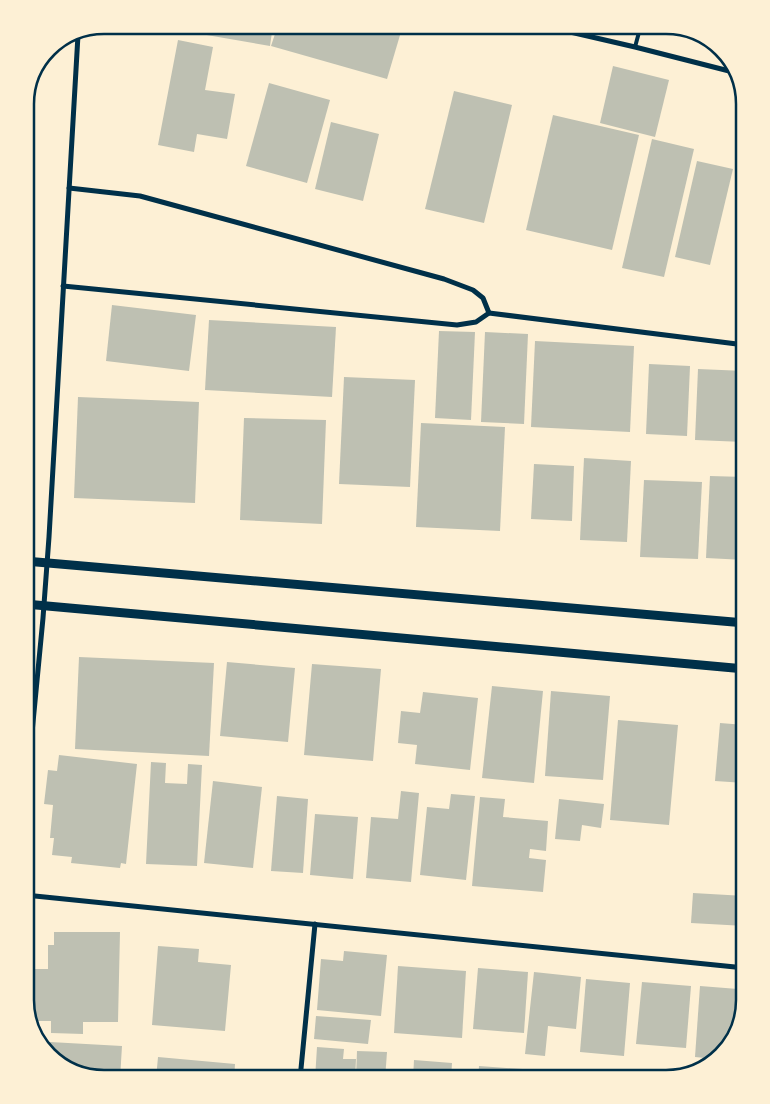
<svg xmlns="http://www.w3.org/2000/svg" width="770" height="1104" font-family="Raleway,sans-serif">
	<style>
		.building { fill: #bec0b2 }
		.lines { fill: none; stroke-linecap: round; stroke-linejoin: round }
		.service { stroke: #003049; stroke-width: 4 }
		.minor { stroke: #003049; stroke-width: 5 }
		.tertiary { stroke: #003049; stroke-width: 9 }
		.rim { fill: none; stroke: #003049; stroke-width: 2.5 }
	</style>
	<rect width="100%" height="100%" fill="#fdf0d5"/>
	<g class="building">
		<polygon points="165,25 187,25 187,30 165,26"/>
		<polygon points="196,25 273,25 270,46 195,33"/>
		<polygon points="278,25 403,25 387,79 271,46"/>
		<polygon points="178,40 213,47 205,90 235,94 227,139 197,134 194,152 158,145"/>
		<polygon points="613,66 669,80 655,137 600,123"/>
		<polygon points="269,83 330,100 307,183 246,166"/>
		<polygon points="454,91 512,105 484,223 425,209"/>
		<polygon points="553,115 639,135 612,250 526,230"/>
		<polygon points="331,122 379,134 363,201 315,189"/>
		<polygon points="652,139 694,149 664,277 622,268"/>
		<polygon points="697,161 733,169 710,265 675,257"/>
		<polygon points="112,305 196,315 189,371 106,361"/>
		<polygon points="209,320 336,327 332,397 205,390"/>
		<polygon points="439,331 475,332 471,420 435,418"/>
		<polygon points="485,332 528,334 524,424 481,422"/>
		<polygon points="535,341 634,346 630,432 531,427"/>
		<polygon points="649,364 690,366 687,436 646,434"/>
		<polygon points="698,369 745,371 744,442 695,440"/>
		<polygon points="344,377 415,380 410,487 339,484"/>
		<polygon points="78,397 199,402 195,503 74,498"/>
		<polygon points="244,418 326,420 322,524 240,520"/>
		<polygon points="421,423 505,427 500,531 416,527"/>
		<polygon points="584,458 631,461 627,542 580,540"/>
		<polygon points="534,464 574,466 572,521 531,519"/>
		<polygon points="710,476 745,477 745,560 706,558"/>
		<polygon points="644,480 702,482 698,559 640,557"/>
		<polygon points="79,657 214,663 209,756 75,749"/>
		<polygon points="227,662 295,668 288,742 220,736"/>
		<polygon points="312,664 381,669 373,761 304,755"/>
		<polygon points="492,686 543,691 534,783 482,778"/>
		<polygon points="551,691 610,696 603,780 545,776"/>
		<polygon points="423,692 478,698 470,770 415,764 417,745 398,743 401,711 420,713"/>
		<polygon points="618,720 678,725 669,825 610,820"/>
		<polygon points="720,723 745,725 745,783 715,781"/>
		<polygon points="59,755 137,764 126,864 121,863 120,868 71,863 72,857 52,855 54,838 50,838 53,805 44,804 48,770 57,771"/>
		<polygon points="151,762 166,763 165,783 187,784 188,764 202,765 197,866 146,864"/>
		<polygon points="213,781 262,787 253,868 204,863"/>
		<polygon points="401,791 419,793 411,882 366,878 371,817 398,819"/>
		<polygon points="451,794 475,796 466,880 420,875 427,807 449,809"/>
		<polygon points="277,796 308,799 303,873 271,871"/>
		<polygon points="480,797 505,799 503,817 548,821 546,851 530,849 529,858 546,860 543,892 472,886"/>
		<polygon points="559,799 604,804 601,828 582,825 580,841 555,839"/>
		<polygon points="315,814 358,817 353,879 310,875"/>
		<polygon points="693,893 745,896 745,926 691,923"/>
		<polygon points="54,932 120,932 118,1022 83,1022 83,1034 51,1033 51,1021 34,1021 35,969 48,969 48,945 54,945"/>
		<polygon points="158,946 199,949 198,962 231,965 225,1031 152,1025"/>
		<polygon points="344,951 387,955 381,1016 317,1010 321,959 343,961"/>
		<polygon points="398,966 466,971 462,1038 394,1033"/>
		<polygon points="478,968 528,972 524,1033 473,1029"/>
		<polygon points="534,972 581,977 576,1029 548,1026 545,1056 525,1054"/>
		<polygon points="586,979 630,983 624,1056 580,1052"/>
		<polygon points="642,982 691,986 686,1048 636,1044"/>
		<polygon points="700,986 738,989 734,1040 715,1059 695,1057"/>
		<polygon points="316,1016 371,1020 368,1044 314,1039"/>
		<polygon points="50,1042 122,1046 120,1079 99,1079 64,1068 49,1053"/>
		<polygon points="317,1047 344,1049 343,1059 356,1059 355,1079 315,1079"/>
		<polygon points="357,1051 387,1052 385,1079 356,1079"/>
		<polygon points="158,1057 235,1064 234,1079 156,1079"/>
		<polygon points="414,1060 452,1063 451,1079 413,1079"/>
		<polygon points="479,1066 537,1070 537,1079 478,1079"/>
		<polygon points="625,1072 680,1075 666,1079 625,1079"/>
	</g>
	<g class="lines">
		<polyline class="service" points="635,47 641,25"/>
		<g class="minor">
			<polyline points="540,25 635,47 737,73"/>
			<polyline points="25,126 28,93"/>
			<polyline points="69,188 140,196 444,279 473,290 483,298 489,313"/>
			<polyline points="63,286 457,325 476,322 489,313 745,345"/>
			<polyline points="25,806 43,618 49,537 78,35"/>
			<polyline points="25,895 745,968"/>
			<polyline points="300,1079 315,924"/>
		</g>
		<g class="tertiary">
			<polyline points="25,561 745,623"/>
			<polyline points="25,604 745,669"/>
		</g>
	</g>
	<path d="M0 0H770V1104H0ZM104 34H666A70 70 0 0 1 736 104V1000A70 70 0 0 1 666 1070H104A70 70 0 0 1 34 1000V104A70 70 0 0 1 104 34Z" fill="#fdf0d5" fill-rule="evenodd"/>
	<path class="rim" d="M104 34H666A70 70 0 0 1 736 104V1000A70 70 0 0 1 666 1070H104A70 70 0 0 1 34 1000V104A70 70 0 0 1 104 34Z"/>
</svg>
